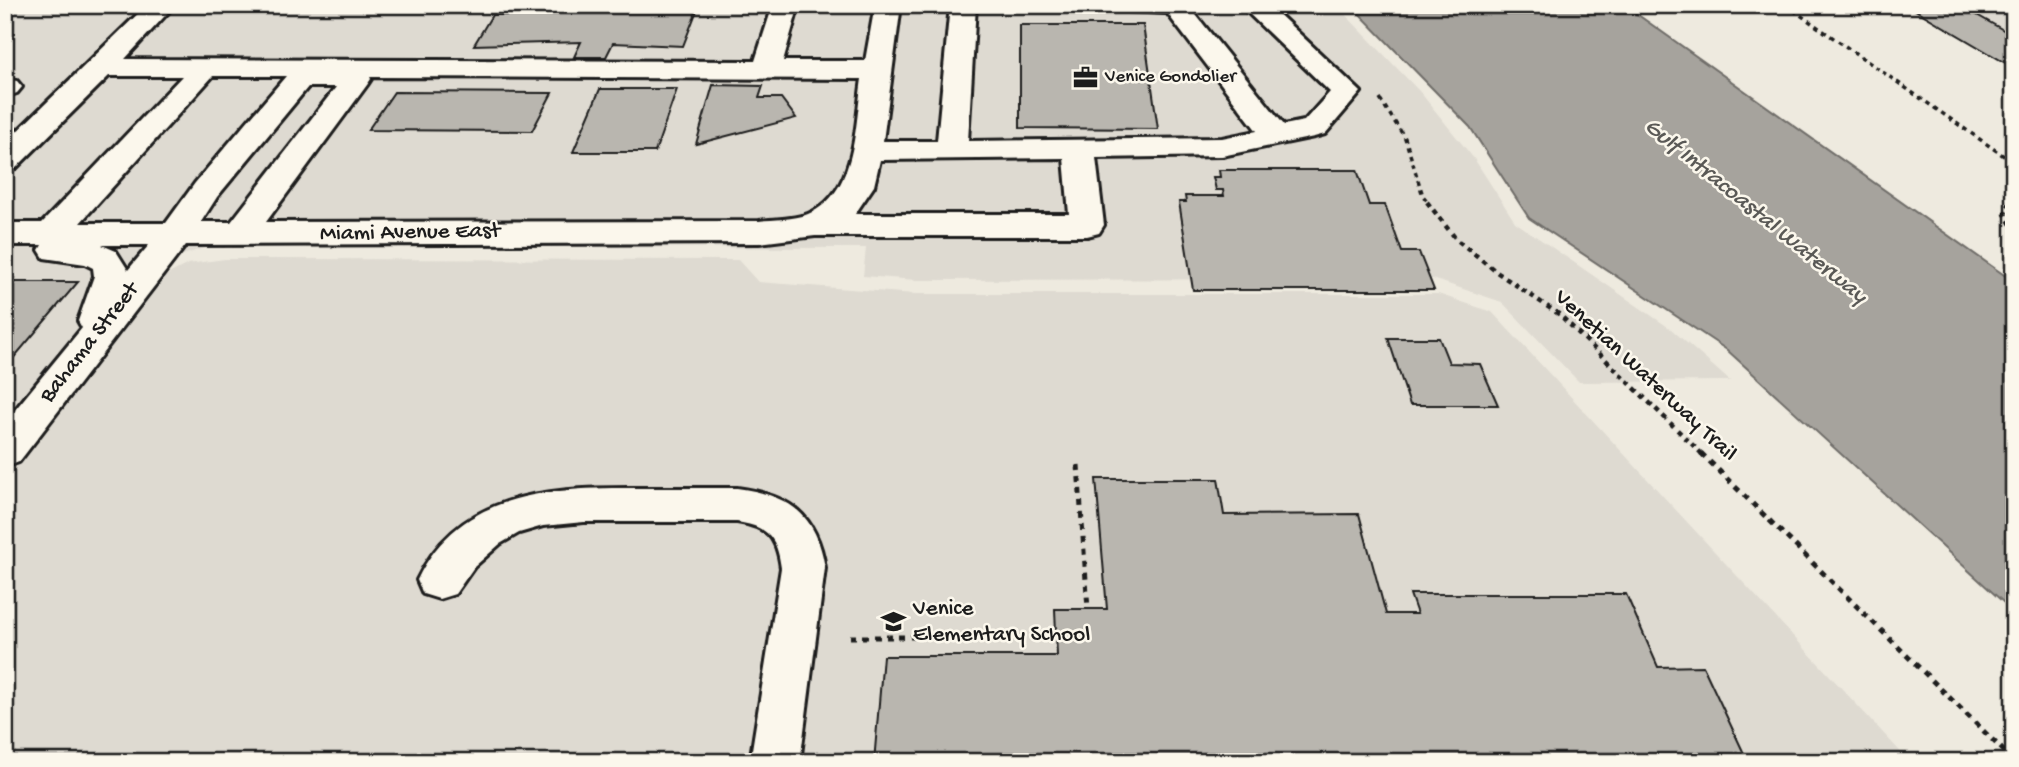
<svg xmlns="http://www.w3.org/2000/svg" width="2019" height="767" font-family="'Gochi Hand',sans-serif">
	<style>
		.built { fill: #dedad1 }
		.water { fill: #a6a39d; stroke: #6f6d69; stroke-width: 2 }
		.building { fill: #b9b6af; stroke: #1c1c1c; stroke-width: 2 }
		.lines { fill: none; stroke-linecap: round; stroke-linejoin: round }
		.minor-casing { stroke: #1c1c1c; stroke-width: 6 }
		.path-far2 { stroke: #1c1c1c; stroke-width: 3.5; stroke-dasharray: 4.5 4.5; stroke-linecap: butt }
		.path-far1 { stroke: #1c1c1c; stroke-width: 4.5; stroke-dasharray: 5 5; stroke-linecap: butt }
		.path { stroke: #1c1c1c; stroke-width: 5; stroke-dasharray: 6 6; stroke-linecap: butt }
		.minor { fill: #fbf7ec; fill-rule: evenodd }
		.labels { text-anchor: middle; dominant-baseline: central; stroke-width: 5; stroke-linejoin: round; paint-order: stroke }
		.far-poi-label { font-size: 19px; fill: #1c1c1c; stroke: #fbf7ec; text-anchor: start }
		.street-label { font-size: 23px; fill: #1c1c1c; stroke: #fbf7ec }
		.poi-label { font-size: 23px; fill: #1c1c1c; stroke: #fbf7ec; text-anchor: start }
		.water-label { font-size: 24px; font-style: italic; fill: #5a5956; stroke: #fbf7ec }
	</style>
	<rect width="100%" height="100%" fill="#eeeadf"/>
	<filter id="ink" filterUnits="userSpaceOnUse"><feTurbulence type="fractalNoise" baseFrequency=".0143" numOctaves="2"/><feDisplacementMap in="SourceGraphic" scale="14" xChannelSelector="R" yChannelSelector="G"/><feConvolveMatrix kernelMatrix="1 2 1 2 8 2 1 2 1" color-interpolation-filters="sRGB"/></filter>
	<g filter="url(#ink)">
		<g class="built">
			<polygon points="5,5 1336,5 1420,92 1475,160 1515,222 1671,329 1730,381 1579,382 1502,302 1433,279 917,280 863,276 866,248 233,246 207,247 165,261 5,453"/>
			<polygon points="1909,5 2014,5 2014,65"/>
			<polygon points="225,259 738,260 758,282 915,294 1438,294 1492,312 1910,762 5,762 5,482 159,279 188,264"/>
		</g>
		<polygon class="water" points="1351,5 1624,5 2014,282 2014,612 1727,350 1529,218 1470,127"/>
		<g class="building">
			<polygon points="530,5 699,5 683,46 613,43 606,57 574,57 581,42 474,45 492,15 524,15"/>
			<polygon points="1907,5 1959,5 2014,36 2014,68"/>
			<polygon points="1020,25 1143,25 1158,129 1020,128"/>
			<polygon points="713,85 763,86 759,98 781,98 796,118 696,144"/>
			<polygon points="600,89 677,89 655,152 573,152"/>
			<polygon points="394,92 552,93 532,131 368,130"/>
			<polygon points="1219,170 1357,170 1369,205 1385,205 1402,252 1419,252 1434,290 1193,290 1179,202 1186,202 1185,196 1224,196 1223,190 1216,190 1213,177 1220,177"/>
			<polygon points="5,282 78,282 5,368"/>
			<polygon points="1388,338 1439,338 1449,363 1480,364 1498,405 1410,405"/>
			<polygon points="1096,479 1218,479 1224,515 1359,514 1386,614 1417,614 1410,594 1626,594 1658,667 1703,666 1748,762 874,762 883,656 1057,656 1055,609 1107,609"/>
		</g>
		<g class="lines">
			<defs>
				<g id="minor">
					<path d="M147 5H175L125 59 755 61 773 5H799L783 61H865L875 5H901L883 141H937L950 5H976L968 141 1222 138 1257 131 1167 13 1127 11 1123 5H1188L1284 125 1304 121 1330 92 1240 5H1269L1361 92 1325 134 1314 137 1222 156 1096 158 1104 225 1099 233 1087 236H815L759 243 186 245 19 462 5 467V422L82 328 78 321 94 276 93 268 85 264 44 258 39 250 42 245H5V223H42L182 76H109L16 168 5 170V143ZM213 76H286L195 183 166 223H80ZM370 77 862 79C855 124 857 194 808 214 794 220 774 219 759 221L266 222 367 85 371 79ZM308 87H336L231 222H201L217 197ZM1064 158 1069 214H855L874 186 880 160ZM102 245H149L128 270 116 251Z"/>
					<polygon points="5,79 17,81 22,87 17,93 5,97"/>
					<path d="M737 488C789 495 817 514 825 568L800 762H750L781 568C777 537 768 527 737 522H584L543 526 519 533 500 544 474 567 455 594 439 599 423 594 417 580C458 494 545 488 629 488 665 488 701 488 737 488Z"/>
				</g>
			</defs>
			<use href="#minor" class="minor-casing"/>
			<g class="path-far2">
				<polyline points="1786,5 2014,163"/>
				<polyline points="1380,99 1405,138 1423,196 1429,203"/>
				<polyline points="2009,203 2014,192"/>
			</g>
			<g class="path-far1">
				<polyline points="1427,202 1456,239 1498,273 1560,315 1703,455"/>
				<polyline points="2010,202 2005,214 2014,230"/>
			</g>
			<g class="path">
				<polyline points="1701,453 2014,761"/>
				<polyline points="1078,465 1088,609"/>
				<polyline points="850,637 1057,637"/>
			</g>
			<use href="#minor" class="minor"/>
		</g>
	</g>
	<defs>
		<symbol id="office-bare" viewBox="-9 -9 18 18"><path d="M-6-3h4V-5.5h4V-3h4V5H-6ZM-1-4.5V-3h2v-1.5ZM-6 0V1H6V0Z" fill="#1c1c1c" stroke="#fbf7ec" stroke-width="2.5" paint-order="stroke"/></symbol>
		<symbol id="school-bare" viewBox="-9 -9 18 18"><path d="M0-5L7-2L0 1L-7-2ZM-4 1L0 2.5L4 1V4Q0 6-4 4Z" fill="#1c1c1c" stroke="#fbf7ec" stroke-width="2.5" paint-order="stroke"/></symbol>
	</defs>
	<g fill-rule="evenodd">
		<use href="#office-bare" x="1068" y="60" width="35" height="35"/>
		<use href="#school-bare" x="876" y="604" width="35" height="35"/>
	</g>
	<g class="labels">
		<g class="far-poi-label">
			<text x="1105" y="77">Venice Gondolier</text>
		</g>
		<g class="street-label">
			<text transform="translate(410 233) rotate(-1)">Miami Avenue East</text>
			<text transform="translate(90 343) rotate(-52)">Bahama Street</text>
			<text transform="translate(1645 376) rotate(43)">Venetian Waterway Trail</text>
		</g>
		<g class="poi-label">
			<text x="913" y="609">Venice<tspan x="913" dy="26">Elementary School</tspan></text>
		</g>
		<g class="water-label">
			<text transform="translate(1755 212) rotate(39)">Gulf Intracoastal Waterway</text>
		</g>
	</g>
	<rect width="2019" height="767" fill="none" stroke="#fbf7ec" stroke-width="28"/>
	<rect x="14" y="14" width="1991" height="739" fill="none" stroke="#1c1c1c" stroke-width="2.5" filter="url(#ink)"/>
</svg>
